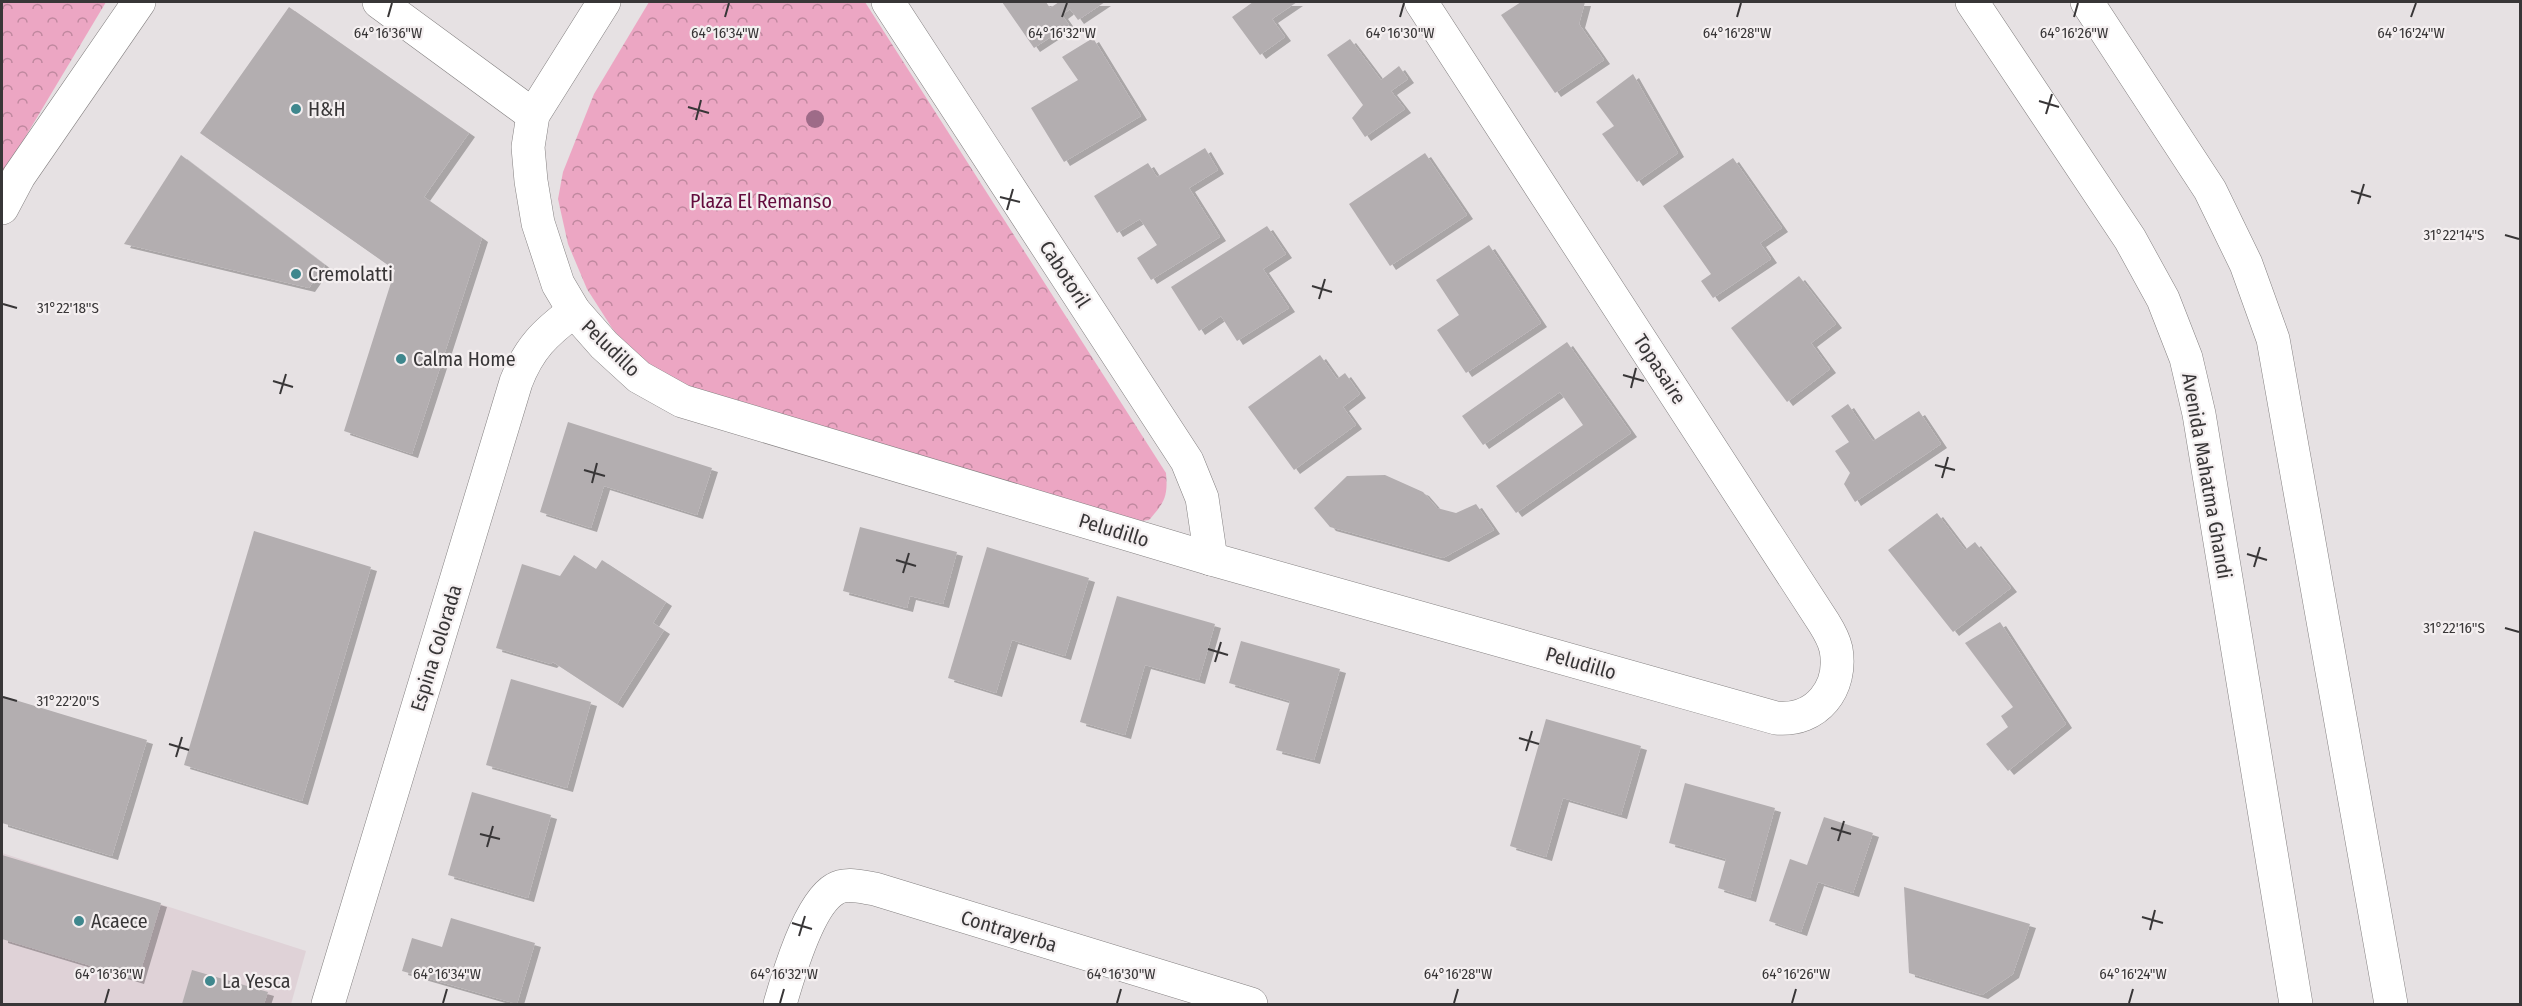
<svg xmlns="http://www.w3.org/2000/svg" width="2522" height="1006" font-family="'Fira Sans Condensed',sans-serif">
	<style>
		.built { fill: #dfd2d7 }
		.park { fill: url(#park-crowns) }
		.building { fill: #b3aeb0; filter: url(#shadow) }
		.lines { fill: none; stroke-linecap: round; stroke-linejoin: round }
		.minor-casing { stroke: #848081; stroke-width: 34 }
		.major-casing { stroke: #848081; stroke-width: 34 }
		.minor { stroke: #fff; stroke-width: 33 }
		.major { stroke: #fff; stroke-width: 33 }
		.tree { fill: #9e6b88 }
		.ticks { fill: none; stroke: #383637; stroke-width: 2 }
		.poi-dot { fill: #3f878d; stroke: #f4eff0; stroke-width: 2 }
		.labels { text-anchor: middle; dominant-baseline: central; stroke-width: 4.5; stroke-linejoin: round; paint-order: stroke }
		.poi-label { font-size: 20px; fill: #383637; stroke: #f4eff0; text-anchor: start }
		.park-label { font-size: 20px; fill: #630b3d; stroke: #f4eff0 }
		.street-label { font-size: 20px; fill: #383637; stroke: #f4eff0 }
		.ticks-label { font-size: 15px; text-anchor: middle; fill: #383637; stroke: #f4eff0; stroke-width: 4.5; stroke-linejoin: round; paint-order: stroke }
	</style>
	<defs>
		<pattern id="park-crowns" width="20" height="18" patternUnits="userSpaceOnUse" patternTransform="scale(1.5)"><rect width="20" height="18" fill="#eca6c3"/><path d="M2 6a3 3 0 1 1 6 0M12 15a3 3 0 1 1 6 0" fill="none" stroke="#c0889f"/></pattern>
		<filter id="shadow"><feDropShadow dx="6" dy="4" stdDeviation="0" flood-color="#0004"/></filter>
	</defs>
	<rect width="100%" height="100%" fill="#e6e1e3"/>
	<polygon class="built" points="2,853 306,951 291,1004 2,1004"/>
	<g class="park">
		<polygon points="2,2 106,2 2,176"/>
		<path d="M649 2H865L1166 473C1168 496 1165 502 1149 520L1132 522 776 414 677 382 637 359 612 328 587 289 568 244 558 199 563 172 594 94Z"/>
	</g>
	<g class="building">
		<polygon points="1002,2 1046,2 1050,8 1059,2 1105,2 1078,20 1070,9 1062,15 1069,25 1034,48"/>
		<polygon points="1253,2 1297,2 1272,19 1285,37 1260,55 1232,17"/>
		<polygon points="1521,2 1585,2 1579,24 1604,60 1555,93 1501,15"/>
		<polygon points="289,7 469,133 424,197 482,238 412,454 344,431 395,270 200,133"/>
		<polygon points="1093,38 1141,116 1064,162 1031,108 1078,80 1062,57"/>
		<polygon points="1350,39 1381,80 1399,66 1408,79 1391,91 1405,109 1365,137 1352,118 1363,105 1327,55"/>
		<polygon points="1633,74 1678,153 1637,182 1602,134 1614,126 1596,102"/>
		<polygon points="1205,148 1218,170 1189,188 1220,237 1151,280 1137,258 1157,245 1140,219 1117,233 1094,196 1148,163 1157,177"/>
		<polygon points="1425,153 1467,215 1390,266 1349,204"/>
		<polygon points="181,155 325,265 309,288 124,244"/>
		<polygon points="1733,158 1782,228 1760,243 1771,259 1713,298 1701,281 1711,274 1663,206"/>
		<polygon points="1267,226 1286,254 1263,269 1289,308 1237,341 1221,316 1199,331 1171,287"/>
		<polygon points="1489,245 1541,323 1466,373 1437,330 1459,315 1436,280"/>
		<polygon points="1799,276 1836,324 1811,343 1830,369 1787,402 1731,328"/>
		<polygon points="1567,342 1631,433 1516,513 1496,486 1583,425 1560,392 1483,445 1462,416"/>
		<polygon points="1320,355 1337,379 1345,373 1360,394 1343,407 1356,425 1294,470 1248,407"/>
		<polygon points="1848,404 1873,441 1919,411 1941,444 1855,502 1844,484 1850,473 1835,451 1849,442 1831,416"/>
		<polygon points="568,422 712,468 697,515 604,486 591,528 540,512"/>
		<polygon points="1385,475 1423,492 1437,508 1456,513 1476,504 1494,530 1443,558 1330,527 1314,508 1347,476"/>
		<polygon points="1937,513 1965,550 1975,542 2011,588 1953,632 1888,550"/>
		<polygon points="860,527 957,552 943,604 910,596 907,608 843,591"/>
		<polygon points="254,531 371,567 302,801 184,765"/>
		<polygon points="987,547 1089,578 1065,656 1012,640 996,693 948,678"/>
		<polygon points="574,555 596,569 602,560 666,602 653,623 664,630 617,704 553,662 551,664 496,648 522,564 560,576"/>
		<polygon points="1117,596 1215,624 1199,680 1145,665 1125,735 1080,722"/>
		<polygon points="2000,622 2066,724 2008,771 1986,744 2008,727 2001,716 2013,707 1965,643"/>
		<polygon points="1241,641 1340,669 1314,760 1276,750 1290,701 1229,683"/>
		<polygon points="511,679 591,702 567,788 486,765"/>
		<polygon points="2,696 147,740 112,856 2,823"/>
		<polygon points="1546,719 1641,746 1621,815 1563,798 1546,857 1510,846"/>
		<polygon points="1685,783 1775,808 1750,898 1718,888 1726,859 1669,843"/>
		<polygon points="472,792 551,815 528,898 448,875"/>
		<polygon points="1824,817 1873,833 1853,893 1818,882 1801,932 1769,921 1790,859 1807,865"/>
		<polygon points="2,855 161,903 138,980 2,939"/>
		<polygon points="1904,887 2030,924 2013,974 1982,995 1909,973"/>
		<polygon points="451,918 535,943 517,1004 402,971 412,938 442,947"/>
		<polygon points="192,970 268,992 264,1004 182,1004"/>
	</g>
	<g class="lines">
		<defs>
			<g id="minor">
				<polyline points="379,2 533,115"/>
				<path d="M604 2 533 115 528 147 531 181 538 223 558 284 574 311 604 345 639 377 682 401 1211 559 1776 718C1817 722 1843 688 1836 649 1834 640 1829 631 1824 623L1421 2"/>
				<polyline points="888,2 1187,461 1202,498 1211,559"/>
				<path d="M328 1004 516 382C529 348 545 333 574 311"/>
				<path d="M780 1004C788 976 809 904 835 889 846 882 862 887 875 889L1251 1004"/>
			</g>
			<g id="major">
				<polyline points="1972,2 2130,239 2163,299 2186,358 2199,414 2296,1004"/>
				<polyline points="2087,2 2210,190 2246,264 2273,339 2391,1004"/>
				<polyline points="2,208 19,176 139,2"/>
			</g>
		</defs>
		<use href="#minor" class="minor-casing"/>
		<use href="#major" class="major-casing"/>
		<use href="#minor" class="minor"/>
		<use href="#major" class="major"/>
	</g>
	<circle class="tree" cx="815" cy="119" r="9"/>
	<path class="ticks" d="M388 17 392 3M725 17 729 3M1062 17 1067 3M1400 17 1404 3M1737 17 1741 3M2074 17 2078 3M2411 17 2416 3M2039 101 2059 107M688 107 709 113M2046 114 2052 94M696 120 701 100M2351 191 2371 197M1000 197 1020 202M2358 204 2364 184M1007 210 1013 189M2505 235 2519 239M1312 286 1332 292M1319 299 1325 279M3 304 17 308M1623 375 1644 381M273 381 293 387M1631 388 1636 368M280 394 286 374M1935 465 1955 470M584 470 605 476M1942 478 1948 457M592 483 597 463M2247 554 2267 560M896 560 916 566M2254 567 2260 547M903 573 909 553M2505 628 2519 632M1208 649 1228 655M1215 662 1221 642M3 697 17 701M1519 738 1539 744M169 744 189 750M1526 751 1532 731M176 757 182 737M1831 828 1851 834M480 834 500 839M1838 841 1844 821M487 847 493 826M2142 917 2163 923M792 923 812 929M2150 930 2155 910M799 936 805 916M105 1003 109 989M443 1003 447 989M780 1003 784 989M1117 1003 1121 989M1454 1003 1458 989M1792 1003 1796 989M2129 1003 2133 989"/>
	<g class="poi-dot">
		<circle cx="296" cy="109" r="6"/>
		<circle cx="296" cy="274" r="6"/>
		<circle cx="401" cy="359" r="6"/>
		<circle cx="79" cy="921" r="6"/>
		<circle cx="210" cy="981" r="6"/>
	</g>
	<g class="labels">
		<g class="poi-label">
			<text x="308" y="109">H&amp;H</text>
			<text x="308" y="274">Cremolatti</text>
			<text x="413" y="359">Calma Home</text>
			<text x="91" y="921">Acaece</text>
			<text x="222" y="981">La Yesca</text>
		</g>
		<g class="park-label">
			<text x="761" y="201">Plaza El Remanso</text>
		</g>
		<g class="street-label">
			<text transform="translate(1065 274) rotate(57)">Cabotoril</text>
			<text transform="translate(611 348) rotate(44)">Peludillo</text>
			<text transform="translate(1660 369) rotate(57)">Topasaire</text>
			<text transform="translate(2207 476) rotate(80)">Avenida Mahatma Ghandi</text>
			<text transform="translate(1114 530) rotate(17)">Peludillo</text>
			<text transform="translate(436 648) rotate(-73)">Espina Colorada</text>
			<text transform="translate(1581 663) rotate(16)">Peludillo</text>
			<text transform="translate(1009 931) rotate(17)">Contrayerba</text>
		</g>
	</g>
	<g class="ticks-label">
		<text x="388" y="38">64°16'36"W</text>
		<text x="725" y="38">64°16'34"W</text>
		<text x="1062" y="38">64°16'32"W</text>
		<text x="1400" y="38">64°16'30"W</text>
		<text x="1737" y="38">64°16'28"W</text>
		<text x="2074" y="38">64°16'26"W</text>
		<text x="2411" y="38">64°16'24"W</text>
		<text x="2454" y="240">31°22'14"S</text>
		<text x="68" y="313">31°22'18"S</text>
		<text x="2454" y="633">31°22'16"S</text>
		<text x="68" y="706">31°22'20"S</text>
		<text x="109" y="979">64°16'36"W</text>
		<text x="447" y="979">64°16'34"W</text>
		<text x="784" y="979">64°16'32"W</text>
		<text x="1121" y="979">64°16'30"W</text>
		<text x="1458" y="979">64°16'28"W</text>
		<text x="1796" y="979">64°16'26"W</text>
		<text x="2133" y="979">64°16'24"W</text>
	</g>
	<rect width="2522" height="1006" fill="none" stroke="#383637" stroke-width="6"/>
</svg>
